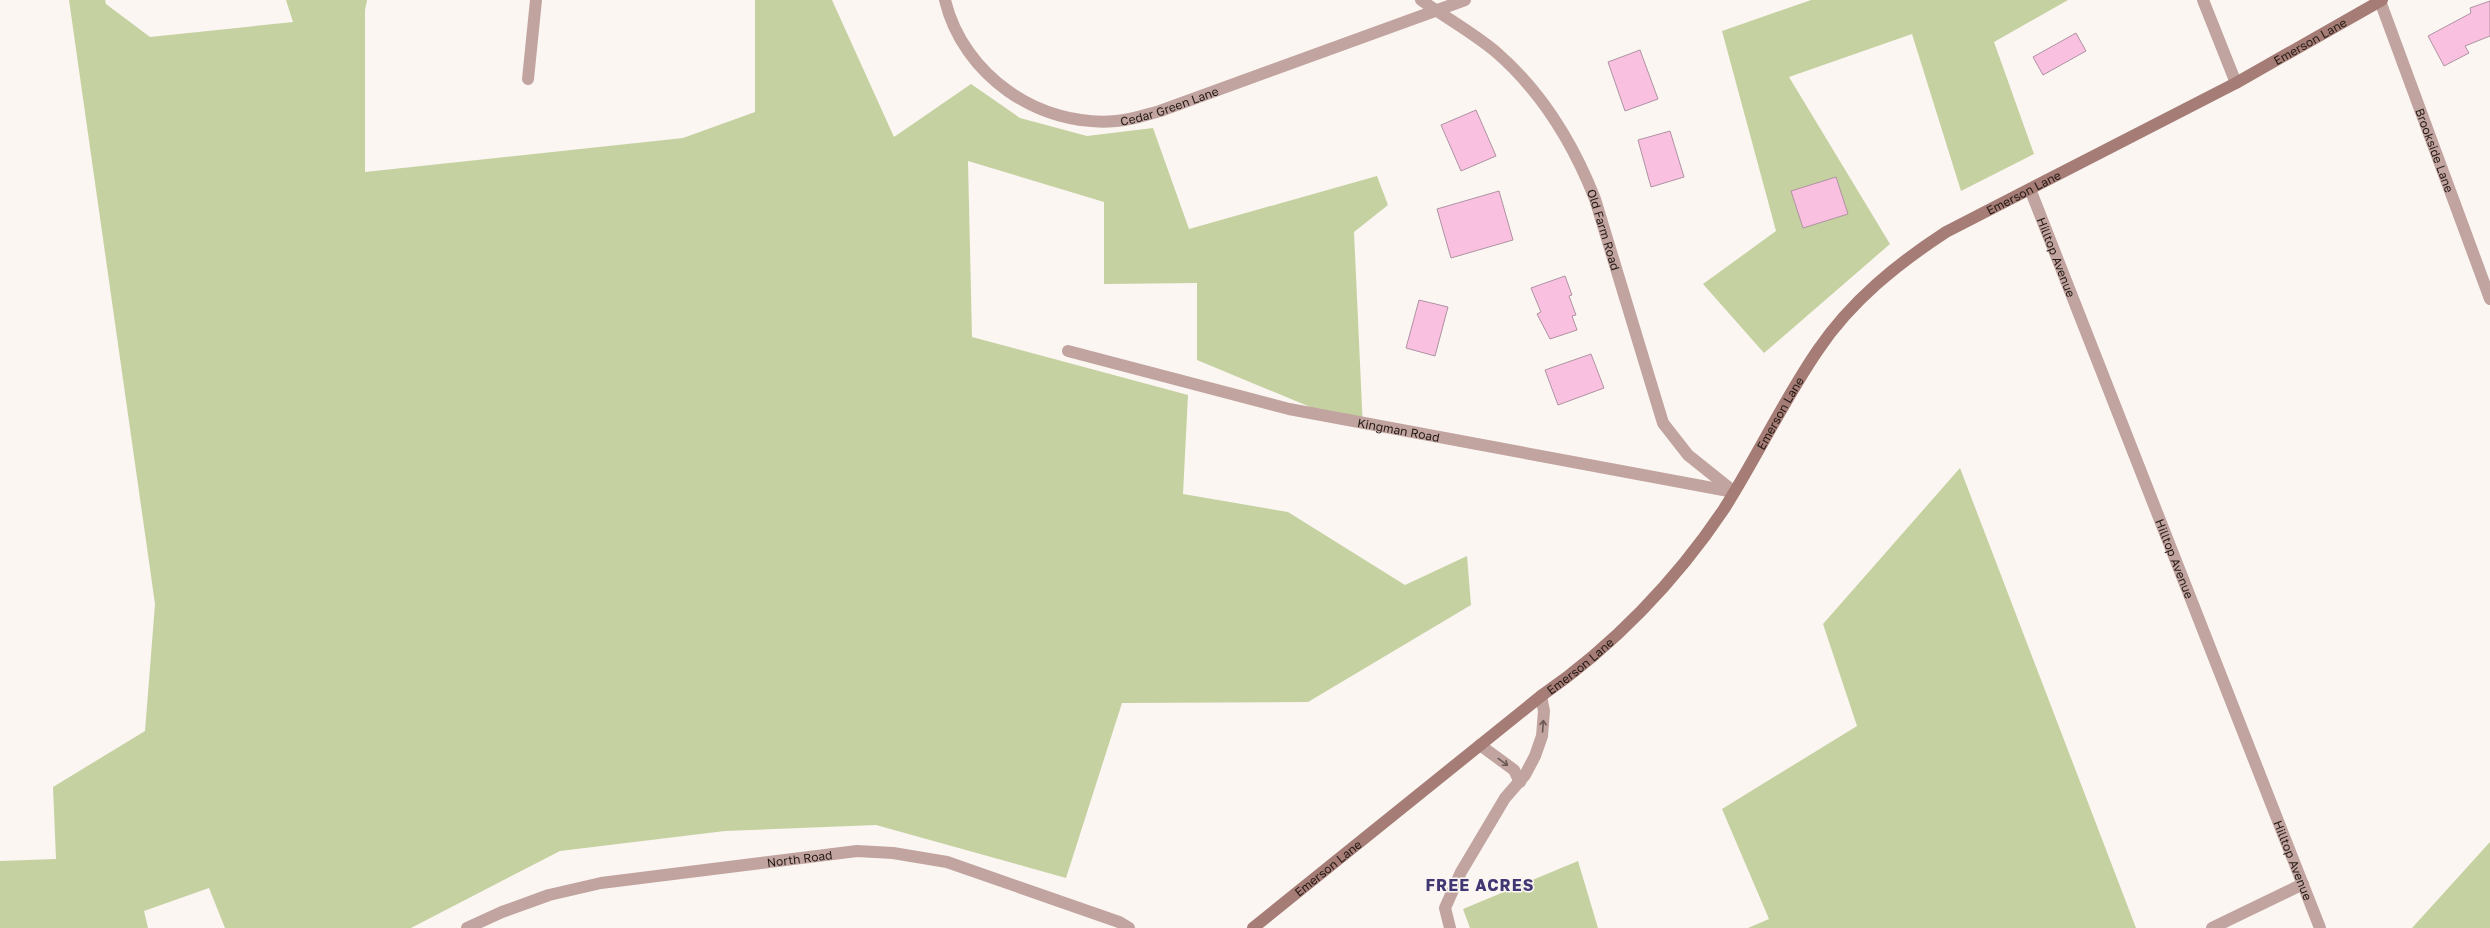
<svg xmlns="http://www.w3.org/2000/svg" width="2490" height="928" font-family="'Golos Text',sans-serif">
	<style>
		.green { fill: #c6d1a1 }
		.building { fill: #fac0e0; stroke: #ae93a2 }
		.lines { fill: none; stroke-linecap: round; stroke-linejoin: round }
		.street { stroke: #c1a4a0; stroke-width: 12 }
		.secondary { stroke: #a57c76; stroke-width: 12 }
		.oneway { stroke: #6b5853 }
		.labels { text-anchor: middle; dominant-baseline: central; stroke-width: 3; stroke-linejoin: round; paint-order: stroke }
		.street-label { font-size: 12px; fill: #241a14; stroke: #fbf6f2 }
		.district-label { font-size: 16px; font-weight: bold; letter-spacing: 1px; fill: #403773; stroke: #fbf6f2 }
	</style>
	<rect width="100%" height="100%" fill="#fbf6f2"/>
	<g class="green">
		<polygon points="69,0 105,0 106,4 150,37 293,22 286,0 367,0 365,10 365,172 683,138 755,112 755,0 832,0 894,137 971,84 1020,118 1087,136 1153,128 1189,229 1377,176 1388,205 1354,232 1363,429 1197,360 1197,283 1104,284 1104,202 968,161 972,337 1188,395 1183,494 1288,512 1405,585 1467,556 1471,605 1308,702 1122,703 1066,878 876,825 725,831 560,851 411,928 225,928 209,888 144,911 148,928 0,928 0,861 56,859 53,787 145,731 155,604"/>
		<polygon points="1811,0 2068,0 1994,42 2034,154 1961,191 1912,34 1789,77 1890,244 1764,353 1703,284 1776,231 1722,31"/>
		<polygon points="1960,468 2136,928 1748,928 1769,919 1722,809 1857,726 1823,624"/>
		<polygon points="2490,842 2490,928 2412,928"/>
		<polygon points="1578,861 1598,928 1470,928 1463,909"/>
	</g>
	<g class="building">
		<polygon points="2490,1 2490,36 2465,46 2469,53 2444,66 2428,36 2471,13 2470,8"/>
		<polygon points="2076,33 2086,51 2043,75 2033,57"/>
		<polygon points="1640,50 1658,99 1625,111 1608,62"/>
		<polygon points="1476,110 1496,156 1461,171 1441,125"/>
		<polygon points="1670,131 1684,177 1651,187 1638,140"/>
		<polygon points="1836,177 1848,214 1803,228 1791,191"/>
		<polygon points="1499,191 1513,240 1451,258 1437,209"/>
		<polygon points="1565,276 1572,295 1569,296 1576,315 1572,316 1577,330 1550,339 1537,314 1541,312 1531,288"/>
		<polygon points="1419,300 1448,307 1435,356 1406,348"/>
		<polygon points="1591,354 1604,388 1558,405 1545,370"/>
	</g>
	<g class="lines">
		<g class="street">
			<path id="s1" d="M945 0C963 75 1039 128 1116 121 1131 120 1145 115 1160 111L1465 0"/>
			<path id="s2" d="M1421 0C1446 18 1472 32 1496 52 1542 92 1573 143 1595 199L1663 423 1688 455 1733 491"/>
			<polyline points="2203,0 2236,83"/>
			<path id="s3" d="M2380 1 2490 299"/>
			<polyline points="528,79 536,0"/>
			<path id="s4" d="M2030 189 2320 928"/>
			<path id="s5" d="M1068 351 1289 409 1734 492"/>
			<polyline points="1480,745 1514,770 1520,782"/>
			<path id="s6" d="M467 928 502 912 549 895 601 883 857 851 893 853 947 862 1119 922 1129 928"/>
			<polyline points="1450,928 1445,908 1461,872 1505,798 1525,775 1535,756 1542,736 1544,711 1541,696"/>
			<polyline points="2212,928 2303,884"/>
		</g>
		<path class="secondary" id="s7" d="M1253 928 1541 696C1612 647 1676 581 1724 509 1757 457 1783 401 1818 350 1851 301 1897 264 1946 232L2236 83 2382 0"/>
	</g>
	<defs><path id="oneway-shaft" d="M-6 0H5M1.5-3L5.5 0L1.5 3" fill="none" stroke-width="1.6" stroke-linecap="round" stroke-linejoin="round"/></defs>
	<g class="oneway">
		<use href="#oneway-shaft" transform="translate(1543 726) rotate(-86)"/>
		<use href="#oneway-shaft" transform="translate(1503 762) rotate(36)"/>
	</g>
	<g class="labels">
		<g class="street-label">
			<text stroke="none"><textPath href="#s7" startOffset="1404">Emerson Lane</textPath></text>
			<text stroke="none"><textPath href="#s1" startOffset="283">Cedar Green Lane</textPath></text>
			<text stroke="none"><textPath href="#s3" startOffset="159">Brookside Lane</textPath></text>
			<text stroke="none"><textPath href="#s7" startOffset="1080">Emerson Lane</textPath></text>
			<text stroke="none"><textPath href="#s2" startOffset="302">Old Farm Road</textPath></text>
			<text stroke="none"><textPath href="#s4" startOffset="73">Hilltop Avenue</textPath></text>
			<text stroke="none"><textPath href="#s7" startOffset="744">Emerson Lane</textPath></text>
			<text stroke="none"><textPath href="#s5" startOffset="340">Kingman Road</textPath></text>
			<text stroke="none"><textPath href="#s4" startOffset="397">Hilltop Avenue</textPath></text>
			<text stroke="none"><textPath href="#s7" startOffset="419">Emerson Lane</textPath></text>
			<text stroke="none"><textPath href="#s6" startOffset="342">North Road</textPath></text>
			<text stroke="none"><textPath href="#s4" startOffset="721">Hilltop Avenue</textPath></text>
			<text stroke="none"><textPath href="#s7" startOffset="96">Emerson Lane</textPath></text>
		</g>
		<g class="district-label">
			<text x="1480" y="885">FREE ACRES</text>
		</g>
	</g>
</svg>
